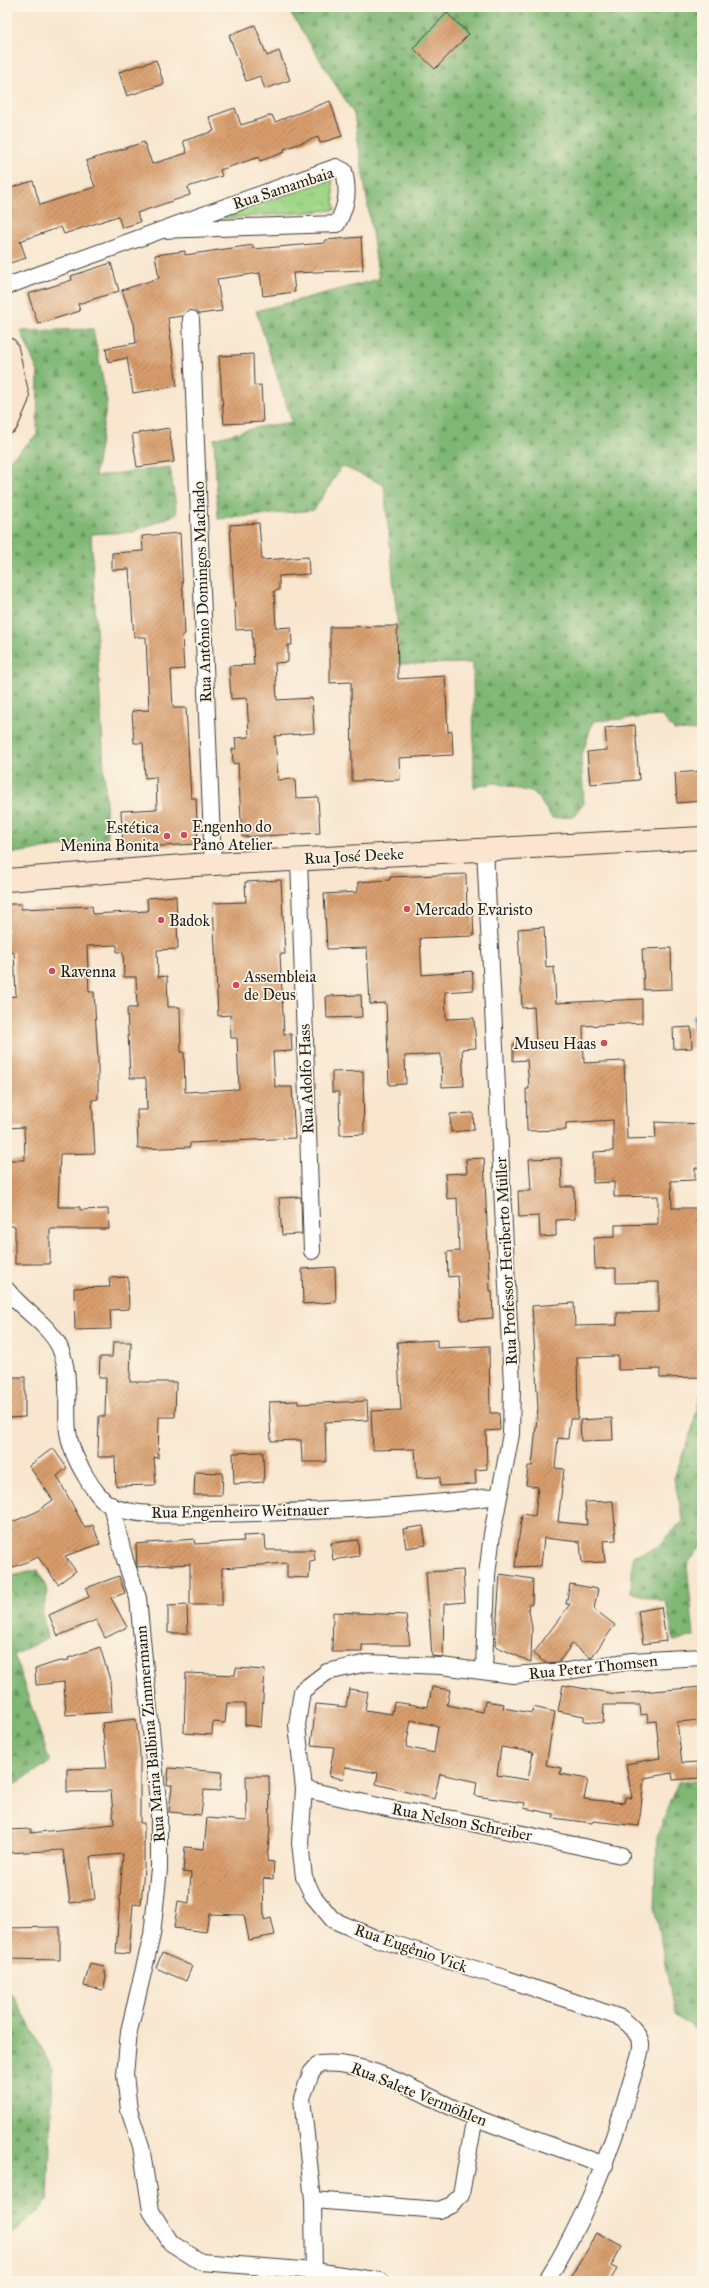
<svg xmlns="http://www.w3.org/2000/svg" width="709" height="2288" font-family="'IM FELL Great Primer',serif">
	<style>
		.forest { fill: url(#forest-firs); stroke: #4e6a48 }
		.park { fill: url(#park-crowns); stroke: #5e7952 }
		.water { fill: #54aad0; stroke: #386376 }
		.building { fill: url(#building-hatch); fill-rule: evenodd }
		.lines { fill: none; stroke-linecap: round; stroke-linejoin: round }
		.street-casing { stroke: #3d3a37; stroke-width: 18 }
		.secondary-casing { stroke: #3d3a37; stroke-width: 24 }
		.street { stroke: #fff; stroke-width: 16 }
		.secondary { stroke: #fce5d0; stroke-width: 22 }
		.poi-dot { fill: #d1495b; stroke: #fcf5e5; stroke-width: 1.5 }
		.labels { text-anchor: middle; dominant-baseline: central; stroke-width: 3.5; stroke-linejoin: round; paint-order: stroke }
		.street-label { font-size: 16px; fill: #1c1c1c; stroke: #fcf5e5 }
		.poi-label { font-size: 16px; fill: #1c1c1c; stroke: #fcf5e5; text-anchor: start }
	</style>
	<defs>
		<pattern id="forest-firs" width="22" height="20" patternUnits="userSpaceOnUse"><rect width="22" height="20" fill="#7fb774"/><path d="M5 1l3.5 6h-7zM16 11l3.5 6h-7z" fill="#67945e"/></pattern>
		<pattern id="park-crowns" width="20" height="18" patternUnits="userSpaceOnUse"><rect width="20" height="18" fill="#9fd687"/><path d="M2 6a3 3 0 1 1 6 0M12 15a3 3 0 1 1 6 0" fill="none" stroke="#88b774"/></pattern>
		<pattern id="building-hatch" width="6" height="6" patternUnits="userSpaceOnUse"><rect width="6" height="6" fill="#d89d6c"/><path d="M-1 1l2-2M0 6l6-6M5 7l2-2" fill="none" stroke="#ae7f58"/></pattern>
	</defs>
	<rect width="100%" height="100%" fill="#fcf5e5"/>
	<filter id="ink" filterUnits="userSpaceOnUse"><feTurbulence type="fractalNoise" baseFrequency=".025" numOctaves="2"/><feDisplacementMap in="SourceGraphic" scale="8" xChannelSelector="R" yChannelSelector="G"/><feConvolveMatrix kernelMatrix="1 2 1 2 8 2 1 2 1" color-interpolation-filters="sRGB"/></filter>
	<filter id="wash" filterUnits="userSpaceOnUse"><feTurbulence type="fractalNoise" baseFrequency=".012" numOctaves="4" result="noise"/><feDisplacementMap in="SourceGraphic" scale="16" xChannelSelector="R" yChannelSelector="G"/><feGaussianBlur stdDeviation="0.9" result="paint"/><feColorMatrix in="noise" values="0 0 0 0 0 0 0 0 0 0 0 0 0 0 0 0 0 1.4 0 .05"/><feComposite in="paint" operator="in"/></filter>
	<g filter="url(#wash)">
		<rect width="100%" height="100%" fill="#f8e6cf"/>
		<g class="forest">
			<polygon points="287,7 702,7 702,731 674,730 662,716 593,721 581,758 584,803 574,817 552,818 535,793 495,783 474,787 473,663 399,664 397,618 384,485 342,466 314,510 218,519 214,439 259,427 292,422 256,311 379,279 354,114"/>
			<polygon points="93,329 107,402 95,476 170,467 177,514 133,532 91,534 108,840 7,854 7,462 37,435 38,372 21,331"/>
			<polygon points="702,1389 702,1545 687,1565 694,1636 674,1641 666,1602 631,1592 633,1556 659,1546 683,1520 674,1478 692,1429"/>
			<polygon points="38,1570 48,1592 42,1612 47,1638 14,1655 50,1762 7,1789 7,1577"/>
			<polygon points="702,1779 702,2033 675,2016 655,1911 657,1836 678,1783"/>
			<polygon points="7,1991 15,1998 53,2070 48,2201 7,2239"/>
		</g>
		<polygon class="park" points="332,180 335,210 213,219"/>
		<polygon class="water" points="693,1016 702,1016 702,1039 694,1039"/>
		<g id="blocks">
			<g class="building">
				<polygon points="447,13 469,34 435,69 413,48"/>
				<polygon points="255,25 267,56 279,51 290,80 265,89 260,76 246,81 229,35"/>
				<polygon points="156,60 164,84 127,96 119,72"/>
				<polygon points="330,101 342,136 320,143 318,137 284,149 285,152 260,161 259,157 220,170 222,176 188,187 190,195 137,213 140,222 122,228 118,216 64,234 61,227 20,241 26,258 7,264 7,189 33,181 40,205 95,187 86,161 144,142 152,164 187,153 183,141 214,131 209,117 235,108 241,125 272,115 275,122"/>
				<polygon points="361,237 363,270 293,273 295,292 263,296 260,273 217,279 222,311 199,314 190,310 182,316 168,318 177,386 133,393 127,358 108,362 106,348 136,343 134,324 122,290 159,278 155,255 185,251 185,255 253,245 253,249 325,243 325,240"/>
				<polygon points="111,263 119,291 78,304 80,311 38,324 28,294 72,280 71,276"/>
				<polygon points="253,354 254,386 261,385 263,422 224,424 219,356"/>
				<polygon points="169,428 174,462 137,467 132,434"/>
				<polygon points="259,523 262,560 308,557 309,574 279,576 279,590 274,591 276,628 291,627 292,645 288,645 288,662 275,663 277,700 312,698 314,733 275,736 278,780 295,779 296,798 318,797 320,833 242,837 238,763 233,764 232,749 236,749 235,738 249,737 247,698 231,699 229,666 254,665 252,629 236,630 230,525"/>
				<polygon points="180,533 185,634 182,635 184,669 171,670 173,708 186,708 191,798 196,798 198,844 123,848 121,811 157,809 156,777 145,778 143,743 134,743 132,711 149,710 146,637 134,637 129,569 112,570 112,553 143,551 142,536"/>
				<polygon points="397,626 398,679 445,676 448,732 452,731 453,755 399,758 400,780 352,781 351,682 330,683 330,627"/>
				<polygon points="635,725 639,780 590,784 587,752 607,750 605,728"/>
				<polygon points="702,771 702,801 677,803 675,773"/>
				<polygon points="466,874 467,915 473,915 474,936 420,938 422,975 472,971 474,990 445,992 446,1019 474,1018 476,1048 462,1049 464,1086 442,1087 441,1054 405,1056 406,1084 389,1085 386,1003 370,1004 367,948 327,949 324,894 358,892 358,882 390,880 390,877"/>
				<polygon points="281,880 285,954 280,954 284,1034 291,1034 292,1051 273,1052 275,1087 292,1087 295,1138 190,1143 190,1147 138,1149 137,1110 147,1110 146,1078 130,1078 127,1008 137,1008 136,977 124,977 123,952 117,952 117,945 87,946 89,992 94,992 98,1060 98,1099 92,1100 95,1153 60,1154 58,1207 80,1207 80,1210 108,1209 109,1229 50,1229 50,1264 15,1264 15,1226 8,1226 7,1160 25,1160 24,1127 7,1128 7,1065 10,1064 7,997 16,996 14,952 7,953 7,904 21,904 21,909 92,906 93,914 148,911 147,898 176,896 178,949 157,950 158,977 167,976 168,1007 180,1007 181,1052 184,1052 185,1092 239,1089 237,1038 231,1038 230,1015 218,1016 213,903 246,902 245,882"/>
				<polygon points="544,927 546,968 554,967 556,1003 642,999 642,1023 583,1026 584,1063 624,1061 627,1139 656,1138 655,1122 702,1124 702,1168 695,1168 695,1180 671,1181 672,1208 698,1208 698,1223 702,1223 702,1377 660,1378 660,1369 618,1370 618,1356 577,1357 578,1419 570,1419 568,1439 558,1438 555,1468 564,1469 558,1522 587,1525 585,1502 613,1501 616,1540 603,1541 605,1562 582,1563 580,1542 544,1538 541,1566 515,1567 522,1514 535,1516 538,1487 526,1485 528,1466 532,1466 538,1408 532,1306 574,1303 575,1326 617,1325 617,1313 659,1312 659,1282 616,1283 616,1268 595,1269 594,1238 615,1237 615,1225 658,1224 658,1196 614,1197 614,1182 593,1183 593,1152 613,1151 613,1120 566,1123 566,1130 527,1131 526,1089 529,1089 527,1060 513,1061 513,1044 536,1043 534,1007 522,1008 518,929"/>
				<polygon points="671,948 672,989 644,990 642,949"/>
				<polygon points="361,995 362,1017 327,1018 326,996"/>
				<polygon points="691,1027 692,1048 674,1049 673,1028"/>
				<polygon points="363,1071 364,1134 340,1135 339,1092 332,1092 332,1072"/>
				<polygon points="473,1113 474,1130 451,1132 450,1114"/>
				<polygon points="484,1158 490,1291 492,1291 493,1318 461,1320 458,1276 448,1277 447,1252 459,1251 457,1198 447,1199 445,1174 467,1173 466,1159"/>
				<polygon points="561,1158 562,1187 574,1187 575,1219 556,1220 556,1236 540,1237 539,1216 519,1217 518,1191 531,1191 529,1159"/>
				<polygon points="301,1197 302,1234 282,1235 279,1198"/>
				<polygon points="335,1267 336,1302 303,1304 302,1269"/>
				<polygon points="128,1277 129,1309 110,1310 111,1329 75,1330 74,1288 110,1287 109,1278"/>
				<polygon points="437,1340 437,1348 489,1346 490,1413 499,1413 500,1430 486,1431 487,1469 475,1470 476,1484 440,1486 440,1477 417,1478 415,1449 373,1450 371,1411 401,1410 397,1342"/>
				<polygon points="113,1342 131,1342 130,1382 176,1382 175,1417 159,1417 158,1458 154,1457 156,1485 116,1486 115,1457 98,1457 99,1416 105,1416 106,1378 99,1378 100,1357 112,1357"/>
				<polygon points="7,1377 25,1377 25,1417 7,1418"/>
				<polygon points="298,1401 298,1404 367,1401 368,1420 325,1422 326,1462 302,1462 301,1440 271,1441 269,1402"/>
				<polygon points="612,1418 613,1440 581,1441 580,1420"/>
				<polygon points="53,1448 67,1468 57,1476 85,1528 93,1525 100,1544 65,1556 76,1571 58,1584 38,1557 7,1570 7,1528 11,1527 10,1523 36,1512 53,1500 29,1466"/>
				<polygon points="263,1452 264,1482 234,1484 233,1453"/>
				<polygon points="195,1472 223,1473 222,1495 194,1495"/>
				<polygon points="423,1526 426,1545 406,1548 403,1529"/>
				<polygon points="265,1535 266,1550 314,1550 315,1560 310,1561 309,1578 287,1577 287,1563 222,1568 222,1605 190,1605 190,1564 137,1567 136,1544 194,1539 195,1544 244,1541 243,1536"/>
				<polygon points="358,1540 359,1556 333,1560 331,1543"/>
				<polygon points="463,1570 465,1602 444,1604 443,1657 432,1656 426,1572"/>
				<polygon points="500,1574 533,1579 532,1604 528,1604 532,1628 531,1662 495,1646"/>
				<polygon points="119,1576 125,1593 111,1598 127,1627 105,1638 96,1620 58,1636 49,1615 89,1597 86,1588"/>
				<polygon points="570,1584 598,1589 594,1609 615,1625 591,1658 572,1644 559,1662 546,1663 533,1654 570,1604 566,1604"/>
				<polygon points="187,1605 188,1633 168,1633 168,1606"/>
				<polygon points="661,1607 666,1641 643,1644 638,1611"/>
				<polygon points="333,1612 406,1615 410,1645 362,1645 362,1652 332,1652"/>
				<polygon points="100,1647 110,1680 112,1712 66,1715 64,1682 36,1685 35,1669 56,1662 69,1660 68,1658"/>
				<polygon points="236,1668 265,1670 261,1727 245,1725 245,1703 227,1703 225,1723 213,1722 212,1735 184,1733 186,1673 235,1675"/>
				<path d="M563 1685 616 1694 702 1687V1720L677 1722 682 1763 698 1762 699 1778 673 1780 672 1773 644 1778 639 1826 593 1821 592 1823 553 1818 554 1814 524 1808 525 1803 475 1796 477 1782 440 1774 434 1799 376 1784 378 1773 345 1767 343 1779 329 1776 334 1747 311 1745 316 1704 346 1707 349 1689 368 1692 365 1710 392 1714 394 1702 428 1707 432 1687 450 1690 447 1705 483 1712 485 1701 504 1704 503 1708 532 1713 533 1707 555 1712 546 1765 561 1768 560 1774 588 1779 584 1799 624 1803 625 1797 632 1798 626 1764 660 1758 656 1721 648 1722 647 1714 641 1715 640 1705H604L603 1723 584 1721V1716L558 1711ZM411 1720 438 1726 434 1753 406 1747ZM501 1747 533 1752 528 1780 497 1775Z"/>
				<polygon points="136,1719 140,1753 140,1823 144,1823 144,1868 141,1905 133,1904 129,1954 116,1953 123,1854 90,1857 95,1899 70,1903 63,1850 7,1853 7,1830 31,1829 31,1833 114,1824 111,1791 67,1792 67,1769 107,1768 102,1723"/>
				<polygon points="169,1768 222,1772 220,1791 204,1790 201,1815 169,1812 172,1785 167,1785"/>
				<polygon points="246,1776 269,1776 270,1828 267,1861 274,1862 273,1879 263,1878 264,1920 271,1918 275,1935 249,1940 244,1915 209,1914 206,1932 174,1928 178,1901 189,1903 191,1873 183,1872 185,1847 204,1849 207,1818 247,1821"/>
				<polygon points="60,1927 60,1960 7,1959 7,1928"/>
				<polygon points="162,1953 192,1966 186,1981 156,1968"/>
				<polygon points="90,1963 104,1966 106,1978 103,1990 84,1986"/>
				<polygon points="596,2232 622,2246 611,2266 617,2269 610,2281 568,2281 588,2249"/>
			</g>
		</g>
	</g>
	<g filter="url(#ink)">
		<use href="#blocks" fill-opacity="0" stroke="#3d3a37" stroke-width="1"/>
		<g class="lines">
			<defs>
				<g id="street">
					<path d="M7 286 336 167 344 171C349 192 347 205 337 224L161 230"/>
					<polyline points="191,319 213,864"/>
					<polyline points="299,859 312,1251"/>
					<path d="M7 1290C22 1310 48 1324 59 1346 72 1374 65 1404 68 1432 70 1447 78 1464 86 1477 91 1486 102 1501 111 1506 137 1518 185 1514 214 1514 309 1512 405 1508 499 1496"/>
					<polyline points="111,1505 125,1560 138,1598 159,1812 159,1869 152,1935 129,2031 125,2075 129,2110 141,2146 151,2211 171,2243 201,2262 315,2271 381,2281"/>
					<polyline points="484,1671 487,1575 492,1534 511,1434 512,1385 485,849"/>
					<polyline points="304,1789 391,1809 457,1820 621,1855"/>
					<polyline points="313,2200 439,2210 452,2205 461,2194 475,2117"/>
					<path d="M314 2281 313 2200 302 2098 311 2073 319 2064C371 2058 429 2100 476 2118 518 2134 562 2149 605 2165"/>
					<path d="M546 2281C586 2219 612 2150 632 2079 634 2072 642 2051 641 2044 638 2032 630 2025 621 2018L507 1979 375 1938 333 1920 313 1896 304 1877 300 1843 304 1789 297 1725 302 1691 327 1672 367 1663 441 1666 513 1675 567 1671 632 1661 702 1657"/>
				</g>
				<g id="secondary">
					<polyline points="7,349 18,397 7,423"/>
					<polyline points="7,880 195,865 702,838"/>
				</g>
			</defs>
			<use href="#street" class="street-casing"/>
			<use href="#secondary" class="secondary-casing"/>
			<use href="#street" class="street"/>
			<use href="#secondary" class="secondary"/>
		</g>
	</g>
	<g class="poi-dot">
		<circle cx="184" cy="835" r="4"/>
		<circle cx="167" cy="836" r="4"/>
		<circle cx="407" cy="909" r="4"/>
		<circle cx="161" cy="920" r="4"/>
		<circle cx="52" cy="971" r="4"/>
		<circle cx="236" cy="985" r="4"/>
		<circle cx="604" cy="1043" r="4"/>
	</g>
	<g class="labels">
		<g class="street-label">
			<text transform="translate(283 188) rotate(-18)">Rua Samambaia</text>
			<text transform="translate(202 592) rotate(-92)">Rua Antônio Domingos Machado</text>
			<text transform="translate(354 856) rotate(-3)">Rua José Deeke</text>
			<text transform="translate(306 1079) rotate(-92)">Rua Adolfo Hass</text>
			<text transform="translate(506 1261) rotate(-93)">Rua Professor Heriberto Müller</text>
			<text transform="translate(240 1511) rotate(-1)">Rua Engenheiro Weitnauer</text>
			<text transform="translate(593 1667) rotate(-6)">Rua Peter Thomsen</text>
			<text transform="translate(150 1734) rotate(-95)">Rua Maria Balbina Zimmermann</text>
			<text transform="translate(462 1822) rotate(11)">Rua Nelson Schreiber</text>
			<text transform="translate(411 1948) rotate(19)">Rua Eugênio Vick</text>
			<text transform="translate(419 2094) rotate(22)">Rua Salete Vermöhlen</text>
		</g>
		<g class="poi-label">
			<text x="192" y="826">Engenho do<tspan x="192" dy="18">Pano Atelier</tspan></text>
			<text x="159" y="827" text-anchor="end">Estética<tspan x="159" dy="18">Menina Bonita</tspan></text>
			<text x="415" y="909">Mercado Evaristo</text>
			<text x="169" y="920">Badok</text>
			<text x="60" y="971">Ravenna</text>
			<text x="244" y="976">Assembleia<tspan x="244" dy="18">de Deus</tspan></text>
			<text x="596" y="1043" text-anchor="end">Museu Haas</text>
		</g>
	</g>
	<rect width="709" height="2288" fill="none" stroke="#fcf5e5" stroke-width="24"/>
</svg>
